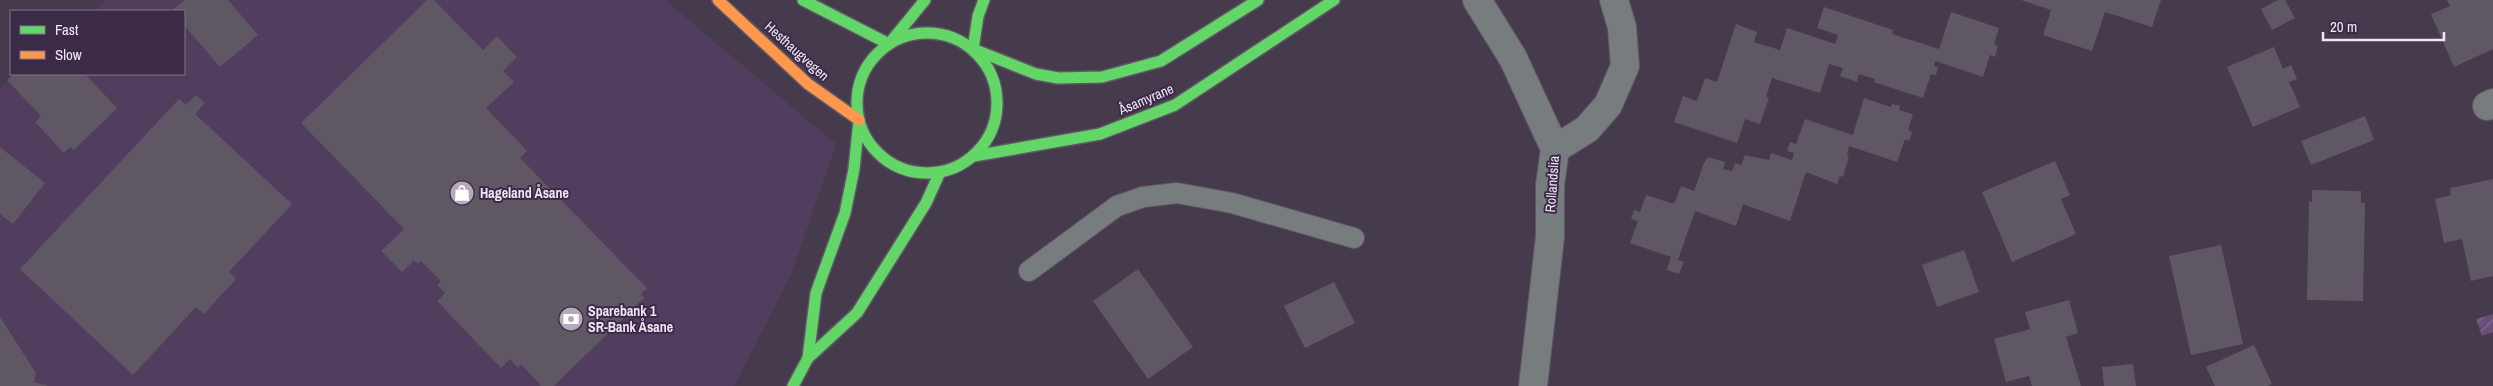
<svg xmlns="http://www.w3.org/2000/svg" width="2493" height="386" font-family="'Archivo Narrow',sans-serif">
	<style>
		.built { fill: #513d5e }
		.garden { fill: url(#garden-furrows) }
		.building { fill: #605765 }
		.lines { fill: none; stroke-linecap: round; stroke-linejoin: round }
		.lane-casing { stroke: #605866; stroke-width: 22 }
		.street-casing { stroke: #605866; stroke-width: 30 }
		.fast-casing { stroke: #605866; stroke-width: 14 }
		.slow-casing { stroke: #605866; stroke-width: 14 }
		.lane { stroke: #777c7e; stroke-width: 20 }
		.street { stroke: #777c7e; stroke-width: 28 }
		.fast { stroke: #63d668; stroke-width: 11 }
		.slow { stroke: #ff974d; stroke-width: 11 }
		.labels { text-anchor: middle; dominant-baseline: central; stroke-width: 4; stroke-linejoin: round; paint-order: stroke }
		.street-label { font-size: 14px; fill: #f0e5f7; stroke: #3c2b47 }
		.poi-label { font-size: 14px; font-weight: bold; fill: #f0e5f7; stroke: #3c2b47; text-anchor: start }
	</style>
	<defs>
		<pattern id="garden-furrows" width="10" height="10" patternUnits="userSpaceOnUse" patternTransform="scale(1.25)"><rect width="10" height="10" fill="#694f78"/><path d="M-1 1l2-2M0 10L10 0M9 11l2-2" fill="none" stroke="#7f688c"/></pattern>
	</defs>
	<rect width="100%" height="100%" fill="#463b4c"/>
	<polygon class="built" points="107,0 665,0 836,144 791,275 734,386 0,386 0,88 17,74 184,74 184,11 93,11"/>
	<polygon class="garden" points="2493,314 2493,332 2482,336 2476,319"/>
	<g class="building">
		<polygon points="185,0 228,0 258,35 220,67 184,25 184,11 171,11"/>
		<polygon points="427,0 434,0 483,50 497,36 517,57 503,71 514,82 486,108 527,151 520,158 647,288 641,294 644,298 554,386 539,386 541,385 521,364 518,368 510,359 501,368 437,301 445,293 437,285 441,281 421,261 418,264 414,260 402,272 381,251 404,229 301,123"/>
		<polygon points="2021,0 2161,0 2152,27 2105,12 2092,51 2043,35 2051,10"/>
		<polygon points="2278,0 2285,0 2295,18 2272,30 2261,9"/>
		<polygon points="2447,0 2493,0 2493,49 2454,67 2431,14 2450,6"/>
		<polygon points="1824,7 1893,30 1892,34 1939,49 1951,12 1999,28 1994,44 1998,46 1995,57 1990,55 1983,77 1935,61 1934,66 1938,67 1936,75 1931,74 1923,98 1874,82 1875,79 1859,74 1857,82 1840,76 1843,68 1829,64 1820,93 1772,78 1766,97 1769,98 1760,124 1745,119 1737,143 1674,122 1683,96 1697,101 1705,78 1717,82 1736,24 1757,32 1754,42 1780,50 1787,28 1835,44 1838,35 1817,28"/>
		<polygon points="2274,47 2283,69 2291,65 2297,79 2289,82 2300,107 2253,127 2227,67"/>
		<polygon points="14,74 85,74 117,108 74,150 70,147 64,153 35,122 41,116 7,80"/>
		<polygon points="196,95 205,103 195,114 292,204 229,272 236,279 204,314 196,307 133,375 20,269 179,99 186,105"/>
		<polygon points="1864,98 1891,107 1892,104 1900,106 1899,110 1913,114 1908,130 1912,132 1909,141 1905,139 1897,162 1849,146 1847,156 1849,156 1843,177 1840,176 1837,184 1806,172 1790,221 1743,204 1736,226 1695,211 1678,260 1684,262 1679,274 1667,270 1671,257 1630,243 1638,221 1631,219 1634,210 1640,212 1646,195 1674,204 1681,186 1694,191 1704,163 1708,157 1725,162 1723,169 1732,171 1735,163 1741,165 1745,155 1769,160 1771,153 1792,160 1794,153 1787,151 1790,142 1796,144 1805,119 1853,135"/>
		<polygon points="2365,116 2374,140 2311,165 2301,141"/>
		<polygon points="0,147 45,183 13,224 0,214"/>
		<polygon points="2055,161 2070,195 2061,199 2076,234 2012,262 1982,192"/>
		<polygon points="2493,179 2493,276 2471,281 2462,239 2444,243 2435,199 2451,195 2450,188"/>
		<polygon points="2312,190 2361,191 2361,203 2365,203 2363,301 2307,300 2309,202 2312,202"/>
		<polygon points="2221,245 2243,344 2191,355 2169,256"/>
		<polygon points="1964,250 1979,292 1937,307 1922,265"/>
		<polygon points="1138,269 1193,347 1148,379 1093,301"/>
		<polygon points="1334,282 1355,323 1305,348 1284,306"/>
		<polygon points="2069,300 2078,333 2066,337 2081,386 2032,386 2029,376 2006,382 1994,339 2030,329 2025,312"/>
		<polygon points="0,317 36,373 34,382 49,386 0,386"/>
		<polygon points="2254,345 2272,384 2267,386 2215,386 2206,367"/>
		<polygon points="2133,364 2136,386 2104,386 2102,367"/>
	</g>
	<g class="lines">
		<defs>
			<polyline id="lane" points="1029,271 1117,206 1143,197 1177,193 1232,203 1354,238"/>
			<g id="street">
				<polyline points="1477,0 1513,58 1555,149 1550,185 1550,237 1533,386"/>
				<polyline points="2487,106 2493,103"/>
				<polyline points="1555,149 1587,129 1608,105 1625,66 1622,27 1614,0"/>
			</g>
			<g id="fast">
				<polyline points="803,0 889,44"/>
				<circle cx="927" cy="103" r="70"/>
				<polyline points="889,44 925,0"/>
				<polyline points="973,49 1036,74 1058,78 1102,77 1161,61 1258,0"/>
				<polyline points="973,49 978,16 984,0"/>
				<polyline points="974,156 1100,134 1175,105 1334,0"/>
				<polyline points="808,358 816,293 845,213 854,169 859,120"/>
				<polyline points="793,386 808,358 857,313 926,203 940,172"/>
			</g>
			<polyline id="slow" points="718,0 808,84 859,120"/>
		</defs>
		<use href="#lane" class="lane-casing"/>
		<use href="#street" class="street-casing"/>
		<use href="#fast" class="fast-casing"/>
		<use href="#slow" class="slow-casing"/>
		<use href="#lane" class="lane"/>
		<use href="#street" class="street"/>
		<use href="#fast" class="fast"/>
		<use href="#slow" class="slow"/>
	</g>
	<defs>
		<symbol id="shop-disc" viewBox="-11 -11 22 22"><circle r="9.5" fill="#b4aabb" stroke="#3c2b47"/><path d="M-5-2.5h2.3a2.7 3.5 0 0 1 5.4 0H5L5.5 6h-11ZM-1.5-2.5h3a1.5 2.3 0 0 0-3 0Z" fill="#fff"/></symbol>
		<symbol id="bank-disc" viewBox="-11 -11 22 22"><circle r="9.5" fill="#b4aabb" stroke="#3c2b47"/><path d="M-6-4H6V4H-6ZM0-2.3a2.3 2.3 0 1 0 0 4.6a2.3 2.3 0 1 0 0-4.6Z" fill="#fff"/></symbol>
	</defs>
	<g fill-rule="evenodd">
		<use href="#shop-disc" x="448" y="179" width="28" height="28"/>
		<use href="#bank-disc" x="557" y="305" width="28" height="28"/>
	</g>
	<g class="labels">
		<g class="street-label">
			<text transform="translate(797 51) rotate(42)">Hesthaugvegen</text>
			<text transform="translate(1146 99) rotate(-23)">Åsamyrane</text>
			<text transform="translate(1552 184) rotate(-86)">Rollandslia</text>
		</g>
		<g class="poi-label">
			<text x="480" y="193">Hageland Åsane</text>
			<text x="588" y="311">Sparebank 1<tspan x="588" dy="16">SR-Bank Åsane</tspan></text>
		</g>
	</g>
	<rect x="10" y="10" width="175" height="65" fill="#3c2b47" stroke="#84758d"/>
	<rect x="20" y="26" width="25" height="8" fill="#63d668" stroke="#84758d"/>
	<text x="55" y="35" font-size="15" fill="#f0e5f7">Fast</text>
	<rect x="20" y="51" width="25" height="8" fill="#ff974d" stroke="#84758d"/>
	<text x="55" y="60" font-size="15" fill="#f0e5f7">Slow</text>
	<path d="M2323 32v8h121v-8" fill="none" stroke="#f0e5f7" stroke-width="2.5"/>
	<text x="2330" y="32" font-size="15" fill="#f0e5f7" stroke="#3c2b47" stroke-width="4" paint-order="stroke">20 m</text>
</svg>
